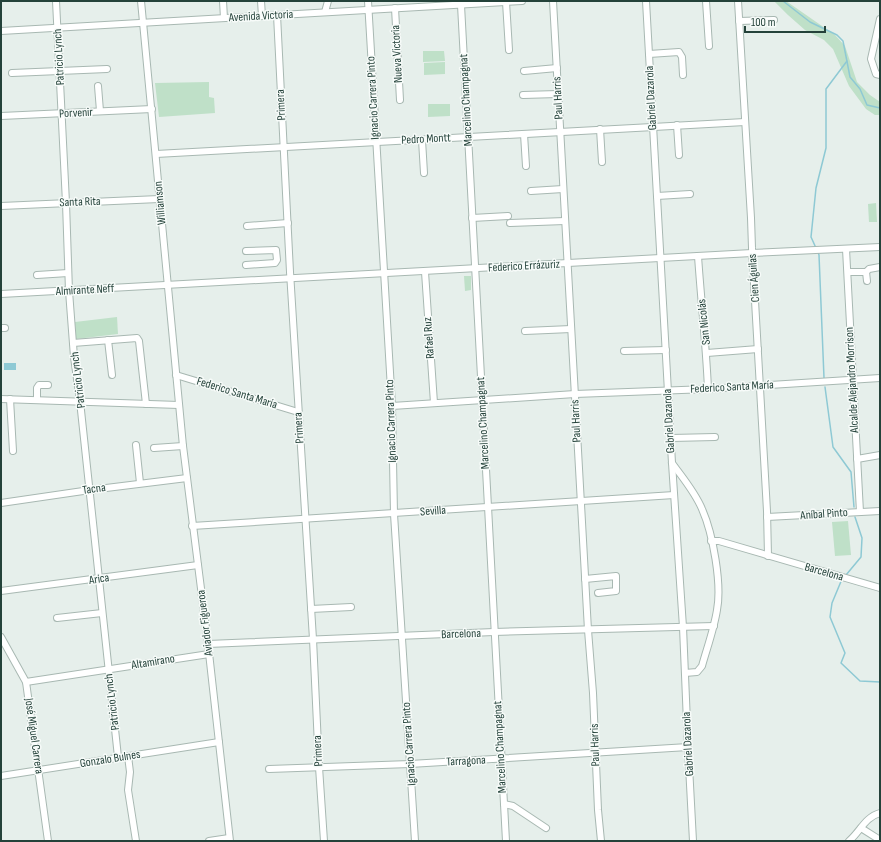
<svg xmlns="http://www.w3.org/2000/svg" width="881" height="842" font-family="'Sofia Sans Condensed',sans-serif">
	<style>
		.green { fill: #bfe0c8 }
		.water { fill: #8ec9d4 }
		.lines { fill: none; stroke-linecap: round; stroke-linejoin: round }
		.stream { stroke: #8ec9d4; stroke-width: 1.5 }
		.minor-casing { stroke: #a8b8b2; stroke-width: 8 }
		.minor { stroke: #fff; stroke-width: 6 }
		.labels { text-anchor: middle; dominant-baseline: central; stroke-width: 3; stroke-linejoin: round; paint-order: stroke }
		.street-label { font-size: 12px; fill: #24423a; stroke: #f7fbf9 }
	</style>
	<rect width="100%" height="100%" fill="#e6efeb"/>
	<g class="green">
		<polygon points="774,1 786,1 835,35 845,46 857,82 870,95 880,102 880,115 875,115 866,109 849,86 833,49 824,40 805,30 788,15"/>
		<polygon points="423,51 444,51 445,61 423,62"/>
		<polygon points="445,62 445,74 424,75 424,63"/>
		<polygon points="209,82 209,97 214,98 215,113 159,117 155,83"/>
		<polygon points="428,104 450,104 450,116 428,117"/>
		<polygon points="876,203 877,222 869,222 868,204"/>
		<polygon points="464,276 471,276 471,290 465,291"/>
		<polygon points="117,317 118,334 76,339 75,322"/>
		<polygon points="848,521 851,555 835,556 832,522"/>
	</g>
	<rect class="water" x="4" y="363" width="12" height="7"/>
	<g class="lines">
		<g class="stream">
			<polyline points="783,1 810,22 837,35 843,41 850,77 860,89 867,105 880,108"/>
			<polyline points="816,248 811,237 816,188 826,148 826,89 847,61"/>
			<polyline points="818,252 819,255 824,378"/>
			<polyline points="825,387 833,447 851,472 854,507"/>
			<polyline points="846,575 861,557 862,538 855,517"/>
			<polyline points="842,579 832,603 830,617 845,653 841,663 860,681 880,682"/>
		</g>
		<defs>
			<g id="minor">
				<polyline points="56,1 66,203 69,291 74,357 80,401 118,757"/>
				<polyline points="141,1 183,446 208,644 230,841"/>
				<polyline points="223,1 224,18"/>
				<polyline points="261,1 262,16"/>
				<polyline points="368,1 392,406 394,514 415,841"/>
				<polyline points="553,1 588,630 593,693 598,810 601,841"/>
				<polyline points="646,1 672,463 683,627 688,747 693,841"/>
				<polyline points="706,1 709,46"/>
				<polyline points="738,1 751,218 752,248 767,511 768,556"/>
				<polyline points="506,2 509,50"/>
				<polyline points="461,5 506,841"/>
				<polyline points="395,8 400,100"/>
				<polyline points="325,12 328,1"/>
				<polyline points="277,15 290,272 313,639 319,767 324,841"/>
				<polyline points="880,19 871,59 876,74 880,75"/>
				<polyline points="739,21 774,20"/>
				<polyline points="1,31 522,1"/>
				<polyline points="649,54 679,52 682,57 683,75"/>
				<polyline points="524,71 557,68"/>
				<polyline points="12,73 107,69"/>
				<polyline points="98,86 100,111"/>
				<polyline points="523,95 558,94"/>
				<polyline points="1,116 152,109"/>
				<polyline points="677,125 679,155"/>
				<polyline points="600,129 602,162"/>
				<polyline points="524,134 526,166"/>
				<polyline points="422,140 424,173"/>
				<polyline points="156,154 745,122"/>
				<polyline points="531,191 563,189"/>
				<polyline points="657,196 690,194"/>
				<polyline points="1,206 159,199"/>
				<polyline points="472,218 508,216"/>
				<polyline points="510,223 565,221"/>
				<polyline points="247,226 288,223"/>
				<polyline points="846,249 860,512"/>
				<polyline points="246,251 276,250 277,260 275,263 246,265"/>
				<path d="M698 256C701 300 706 344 708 389"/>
				<polyline points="425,272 434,403"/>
				<polyline points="848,272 866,272 869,269 880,267"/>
				<polyline points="866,272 867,281"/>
				<polyline points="37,275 68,273"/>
				<polyline points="1,294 752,253 880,247"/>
				<polyline points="1,328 5,328"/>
				<polyline points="525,331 571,329"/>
				<polyline points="108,340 112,375"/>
				<polyline points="73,343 137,338 139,341 146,404"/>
				<polyline points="624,351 666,350"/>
				<polyline points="707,353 758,349"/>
				<polyline points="176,375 298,412"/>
				<polyline points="1,399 179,405"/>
				<polyline points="10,399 13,451"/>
				<polyline points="37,400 37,388 39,385 48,385"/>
				<polyline points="392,406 575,394 708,389 880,378"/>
				<polyline points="671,438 715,437"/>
				<polyline points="136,445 140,483"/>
				<polyline points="154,448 183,446"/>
				<polyline points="857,459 880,455"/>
				<path d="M672 463C682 477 695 492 702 509 713 534 722 584 717 610 714 629 707 648 702 666L697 672 685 673"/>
				<polyline points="1,503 90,490 187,478"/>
				<polyline points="767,517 880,511"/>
				<polyline points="192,526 674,495"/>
				<polyline points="711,541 719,541 880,588"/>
				<polyline points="585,579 616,576 616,591 598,593"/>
				<polyline points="1,591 198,565"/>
				<polyline points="311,609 351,607"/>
				<polyline points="57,618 102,613"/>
				<polyline points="1,637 26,682 48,841"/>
				<polyline points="208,644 494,632 714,626"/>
				<polyline points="26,682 209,654"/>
				<polyline points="128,756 130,772 128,790 136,841"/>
				<polyline points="269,769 410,764 688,747"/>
				<polyline points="1,776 219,742"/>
				<polyline points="504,804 513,806 546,828"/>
				<polyline points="861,828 880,840"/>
				<polyline points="209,841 229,838"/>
				<path d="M849 841C860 832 865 817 880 813"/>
			</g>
		</defs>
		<use href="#minor" class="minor-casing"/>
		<use href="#minor" class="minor"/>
	</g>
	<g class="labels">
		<g class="street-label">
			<text transform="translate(261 16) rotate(-3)">Avenida Victoria</text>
			<text transform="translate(397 54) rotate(-93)">Nueva Victoria</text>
			<text transform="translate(59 57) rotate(-93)">Patricio Lynch</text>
			<text transform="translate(373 98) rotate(-93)">Ignacio Carrera Pinto</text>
			<text transform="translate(558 98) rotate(-93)">Paul Harris</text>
			<text transform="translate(651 98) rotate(-93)">Gabriel Dazarola</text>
			<text transform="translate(466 100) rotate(-93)">Marcelino Champagnat</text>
			<text transform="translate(281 105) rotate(-93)">Primera</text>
			<text transform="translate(76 113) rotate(-3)">Porvenir</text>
			<text transform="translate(426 139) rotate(-3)">Pedro Montt</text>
			<text transform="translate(80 202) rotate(-2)">Santa Rita</text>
			<text transform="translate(160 203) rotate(-95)">Williamson</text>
			<text transform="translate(524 266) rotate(-3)">Federico Errázuriz</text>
			<text transform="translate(754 278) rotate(-94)">Cien Águilas</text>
			<text transform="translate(85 290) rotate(-3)">Almirante Neff</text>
			<text transform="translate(704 322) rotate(-96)">San Nicolás</text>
			<text transform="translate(429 338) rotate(-94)">Rafael Ruz</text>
			<text transform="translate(78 380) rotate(-97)">Patricio Lynch</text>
			<text transform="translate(852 380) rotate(-93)">Alcalde Alejandro Morrison</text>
			<text transform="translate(732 387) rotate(-3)">Federico Santa María</text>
			<text transform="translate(237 393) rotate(17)">Federico Santa María</text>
			<text transform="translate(391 421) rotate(-92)">Ignacio Carrera Pinto</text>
			<text transform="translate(576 421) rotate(-93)">Paul Harris</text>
			<text transform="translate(669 421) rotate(-93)">Gabriel Dazarola</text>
			<text transform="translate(483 423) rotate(-93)">Marcelino Champagnat</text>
			<text transform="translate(299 428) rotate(-94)">Primera</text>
			<text transform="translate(94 489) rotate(-8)">Tacna</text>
			<text transform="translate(433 511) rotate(-4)">Sevilla</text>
			<text transform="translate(824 514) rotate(-4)">Aníbal Pinto</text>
			<text transform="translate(824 572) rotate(16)">Barcelona</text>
			<text transform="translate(99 579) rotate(-8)">Arica</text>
			<text transform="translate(205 623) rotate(-97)">Aviador Figueroa</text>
			<text transform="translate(461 634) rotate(-2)">Barcelona</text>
			<text transform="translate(153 662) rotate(-9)">Altamirano</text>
			<text transform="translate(112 702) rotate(-97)">Patricio Lynch</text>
			<text transform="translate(34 736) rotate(82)">José Miguel Carrera</text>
			<text transform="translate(409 744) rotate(-94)">Ignacio Carrera Pinto</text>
			<text transform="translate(688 744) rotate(-93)">Gabriel Dazarola</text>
			<text transform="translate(595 745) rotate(-92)">Paul Harris</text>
			<text transform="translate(500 747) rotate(-93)">Marcelino Champagnat</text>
			<text transform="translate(318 751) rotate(-93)">Primera</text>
			<text transform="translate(110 759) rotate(-9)">Gonzalo Bulnes</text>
			<text transform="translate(466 761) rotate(-3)">Tarragona</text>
		</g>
	</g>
	<rect width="881" height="842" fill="none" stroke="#24423a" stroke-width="4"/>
	<path d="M745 26v6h80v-6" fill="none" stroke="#24423a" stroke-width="2"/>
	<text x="751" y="26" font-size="12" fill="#24423a" stroke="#f7fbf9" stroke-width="3" paint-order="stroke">100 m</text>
</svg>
